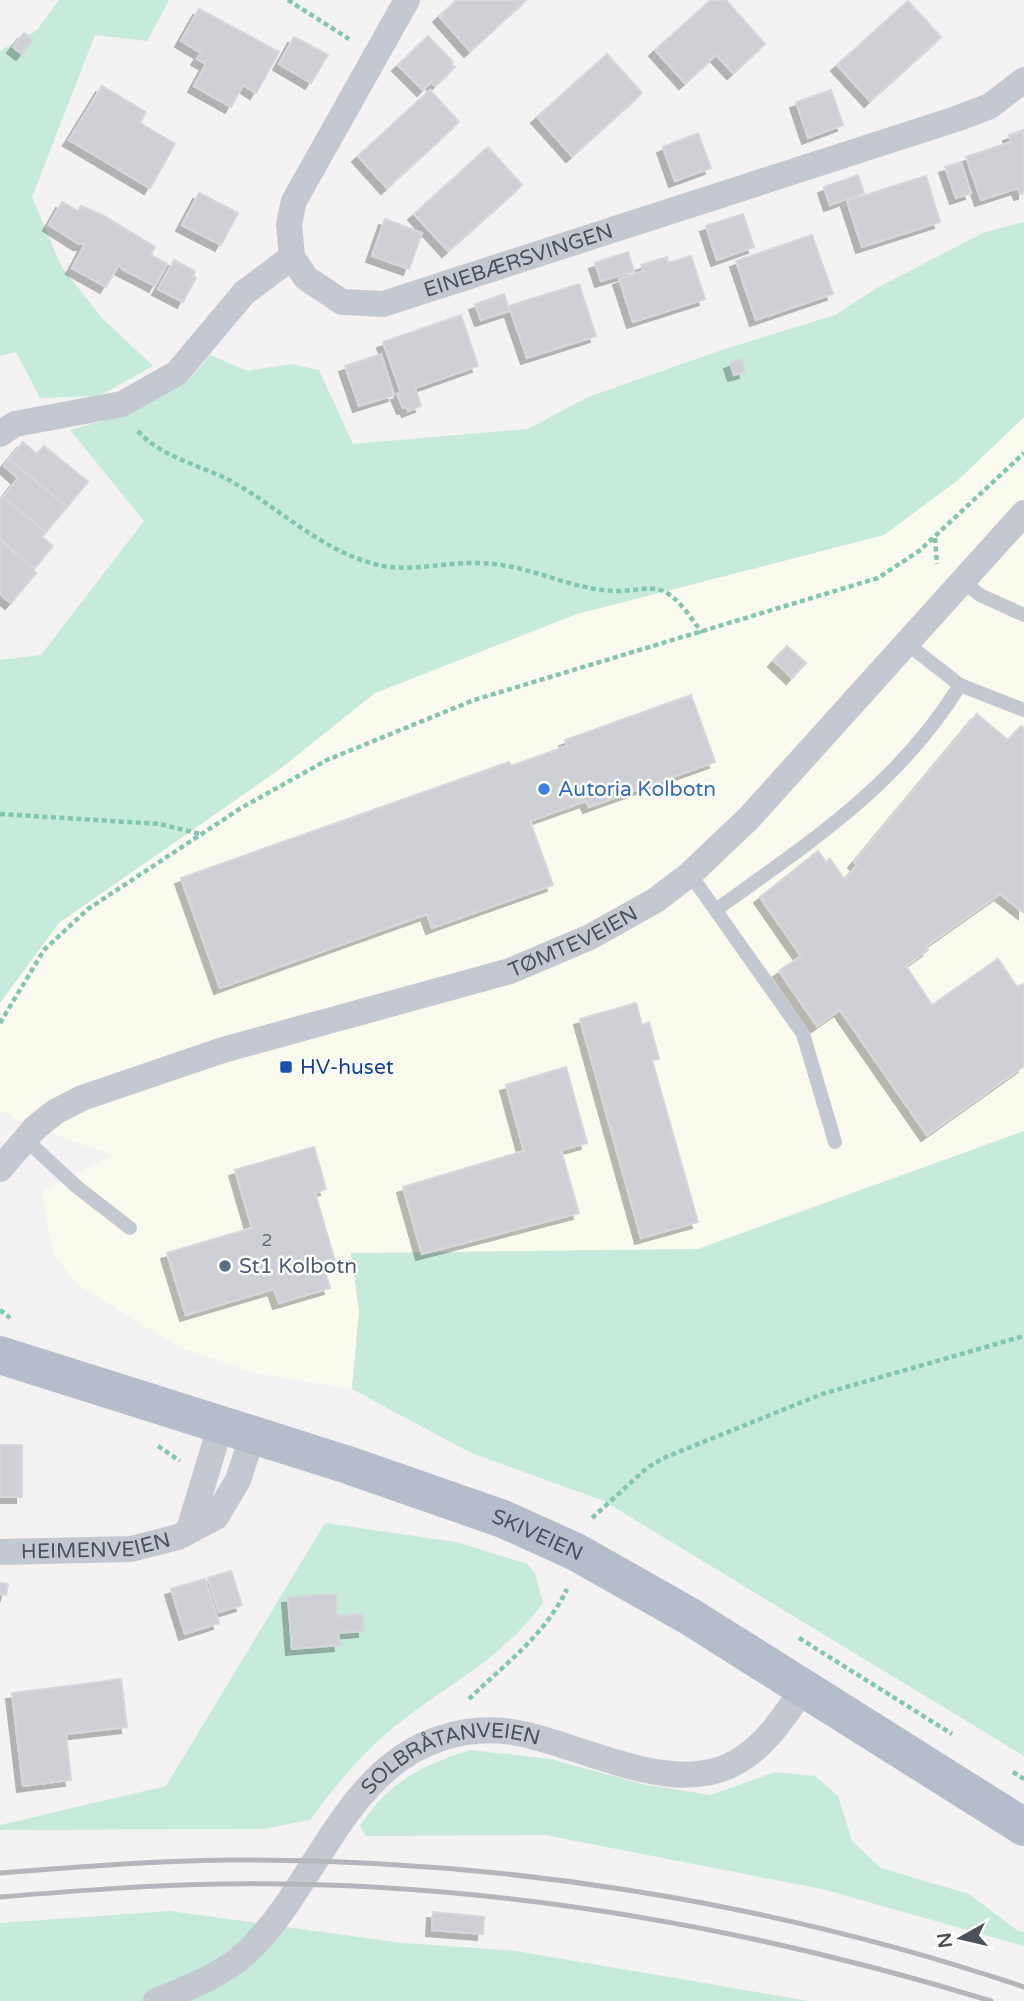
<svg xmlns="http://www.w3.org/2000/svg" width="1024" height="2001" font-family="'Varela Round',sans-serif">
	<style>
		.commercial { fill: #fbfaee }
		.green { fill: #c6ebdb }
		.building { fill: #cfd0d5; stroke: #d6d7dc; stroke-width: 2; filter: url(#shadow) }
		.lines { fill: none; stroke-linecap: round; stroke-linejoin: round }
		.path { stroke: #81c6b0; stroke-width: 4.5; stroke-dasharray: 5 3.5; stroke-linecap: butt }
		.lane { stroke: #c4c9d1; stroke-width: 14 }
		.street { stroke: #c4c9d1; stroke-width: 26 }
		.primary { stroke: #b5bdcd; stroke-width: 38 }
		.rail { stroke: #b4b6bb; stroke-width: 5 }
		.shop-dot { fill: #3f7fe0; stroke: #fff; stroke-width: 2.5 }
		.transit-dot { fill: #1a4fb4; stroke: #fff; stroke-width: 2.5 }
		.service-dot { fill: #5c6f8a; stroke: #fff; stroke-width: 2.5 }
		.labels { text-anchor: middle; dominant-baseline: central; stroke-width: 5; stroke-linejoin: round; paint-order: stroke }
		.number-label { font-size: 18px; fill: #6c727b }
		.street-label { font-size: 21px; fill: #4b525d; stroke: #fff }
		.shop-label { font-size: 21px; fill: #366cbe; stroke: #fff; text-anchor: start }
		.transit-label { font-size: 21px; fill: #164399; stroke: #fff; text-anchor: start }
		.service-label { font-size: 21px; fill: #4e5e75; stroke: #fff; text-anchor: start }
	</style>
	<defs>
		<filter id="shadow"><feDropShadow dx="-6" dy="6" stdDeviation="0" flood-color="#0004"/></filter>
	</defs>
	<rect width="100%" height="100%" fill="#f4f2f2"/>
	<polygon class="commercial" points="1024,417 1024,1131 698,1249 351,1253 359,1311 352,1389 254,1373 179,1347 78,1285 53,1254 42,1191 113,1155 35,1128 0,1110 0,1003 59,923 280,769 375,693 577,614 884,535 958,480"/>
	<g class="green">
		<polygon points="59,0 169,0 147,41 95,35 32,197 61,266 102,318 153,366 99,396 40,398 16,352 0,356 0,51 37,30"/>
		<polygon points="1024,222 1024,417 958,480 884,535 577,614 375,693 280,769 59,923 0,1003 0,660 41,655 144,521 70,430 131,413 188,381 210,355 247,371 291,364 319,370 353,444 528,429 588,397 722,350 835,315 877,288 983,233"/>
		<polygon points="1024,1131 1024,1756 604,1501 469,1452 352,1389 359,1311 351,1253 698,1249"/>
		<path d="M325 1523 456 1542 527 1564 535 1573 543 1603C502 1658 456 1679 404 1719 367 1747 337 1783 310 1820L264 1829 0 1830V1825L166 1786Z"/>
		<path d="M470 1750 550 1759 646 1785 711 1795 775 1772 815 1776 838 1796 852 1841 881 1868 969 1894 1018 1931 1024 1932V1946L822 1889 545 1835 366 1836 360 1826C391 1780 419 1767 470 1750Z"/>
		<polygon points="170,1911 403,1943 516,1951 809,2001 0,2001 0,1923"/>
	</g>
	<g class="building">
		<polygon points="457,0 526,0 470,51 439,16"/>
		<polygon points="711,0 726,0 765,44 733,73 716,55 685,83 655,50"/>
		<polygon points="908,1 941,37 870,101 837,65"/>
		<polygon points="199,9 279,52 256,93 243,85 231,107 194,86 206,64 197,59 201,53 181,41"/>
		<polygon points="24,33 33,40 22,54 13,47"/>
		<polygon points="428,36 453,62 451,64 455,67 435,86 431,82 423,90 398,65"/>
		<polygon points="294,37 328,55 311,83 279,64"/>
		<polygon points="607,54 642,93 572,156 537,117"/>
		<polygon points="102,86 146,112 140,123 175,144 150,188 69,140"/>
		<polygon points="430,90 459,122 387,188 358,156"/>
		<polygon points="831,90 843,125 808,138 796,102"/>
		<polygon points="1024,130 1024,193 1020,194 1018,188 981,200 966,157 1011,142 1009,135"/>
		<polygon points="698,133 711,168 675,181 663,147"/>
		<polygon points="488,147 522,185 448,251 414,214"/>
		<polygon points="961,162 971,193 956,198 945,167"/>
		<polygon points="858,175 864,193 830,205 824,187"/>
		<polygon points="926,176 940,222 862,247 847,201"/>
		<polygon points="199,193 238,213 221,245 182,225"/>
		<polygon points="62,202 78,211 81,206 104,216 155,247 151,255 167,264 155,286 122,269 119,264 106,287 72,268 85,244 79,244 49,225"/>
		<polygon points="743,214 754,247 717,260 706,226"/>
		<polygon points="385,219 422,233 409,269 372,256"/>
		<polygon points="812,235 833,294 756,320 736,261"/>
		<polygon points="628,252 634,271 601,281 595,263"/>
		<polygon points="691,256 705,299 633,322 619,279 643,271 641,265 667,257 668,263"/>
		<polygon points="174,260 195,271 193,276 196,278 183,302 158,289"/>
		<polygon points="579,284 596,336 527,358 509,306"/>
		<polygon points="504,294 509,311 481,320 475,304"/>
		<polygon points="461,315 478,366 415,388 421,406 408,411 406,407 403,408 397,394 401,393 383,342"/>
		<polygon points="381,354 394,395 359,406 345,366"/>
		<polygon points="742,359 745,372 734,375 730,363"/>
		<polygon points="23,442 37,454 44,446 88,482 67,507 9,459"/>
		<polygon points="9,459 67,507 46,532 3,497 18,478 4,466"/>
		<polygon points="3,497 46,532 42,537 53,546 35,568 0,539 0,500"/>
		<polygon points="0,539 36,573 11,603 0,594"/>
		<polygon points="787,646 806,663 792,678 774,661"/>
		<polygon points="691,695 715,762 589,807 586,801 530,821 553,885 432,928 427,914 220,988 181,878 509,762 511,766 567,746 565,740"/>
		<polygon points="977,714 1008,740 1021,726 1024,727 1024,913 1000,894 925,947 928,950 906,966 932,1005 998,959 1017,987 1024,984 1024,1066 927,1135 840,1010 817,1026 779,971 801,956 760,897 818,851 826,862 830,859 845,880 857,865 854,862"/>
		<polygon points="636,1003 642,1025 649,1022 659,1059 652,1060 698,1222 641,1238 580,1019"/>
		<polygon points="566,1067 587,1143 561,1150 579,1213 422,1254 403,1187 524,1151 506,1085"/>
		<polygon points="314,1147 326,1189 315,1193 335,1261 323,1265 330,1288 279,1303 274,1289 186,1315 167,1253 252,1228 235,1170"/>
		<rect x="0" y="1445" width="22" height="52"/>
		<polygon points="231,1571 242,1605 219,1612 208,1578"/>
		<polygon points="205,1579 219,1623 185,1634 171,1589"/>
		<polygon points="0,1583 8,1584 6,1595 0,1594"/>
		<polygon points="336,1594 337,1616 363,1614 364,1631 338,1633 340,1645 292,1649 288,1597"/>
		<polygon points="121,1679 127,1727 66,1734 71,1780 23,1786 12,1693"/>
		<polygon points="433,1912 484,1917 483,1934 432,1930"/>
	</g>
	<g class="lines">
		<g class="path">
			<polyline points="288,0 349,39"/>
			<path d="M138 431C158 455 198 465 225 478 276 504 315 547 371 563 406 574 441 562 477 563 528 563 569 590 616 591 631 592 648 585 663 591 680 599 691 618 702 633"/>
			<polyline points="935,538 937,564"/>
			<polyline points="0,814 160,824 200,834"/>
			<polyline points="0,1023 44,950 88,909 241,808 327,760 474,700 878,578 919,551 1024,453"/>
			<polyline points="0,1310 10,1318"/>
			<polyline points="158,1446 180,1461"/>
			<polyline points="592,1518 648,1467 666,1457 822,1394 1024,1336"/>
			<polyline points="799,1638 952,1734"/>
			<path d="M469 1699C505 1664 545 1635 567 1589"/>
			<polyline points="1013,1772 1024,1779"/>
		</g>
		<g class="lane">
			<polyline points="962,581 980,595 1024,615"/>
			<polyline points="906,643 960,685 1024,710"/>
			<polyline points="690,874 803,1034 835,1142"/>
			<path d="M717 909C809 843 899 785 960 685"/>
			<polyline points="25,1139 77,1187 130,1228"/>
		</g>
		<g class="street">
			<path id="s1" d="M407 0 294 201 289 224 292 257 306 278 342 302 383 304 956 119 990 106 1024 80"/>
			<polyline points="0,434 15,424 122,404 177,373 244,293 292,257"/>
			<path id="s2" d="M0 1169 35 1128 55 1112 82 1098 223 1050 510 971 590 937 656 900 690 874 749 818 1024 513"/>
			<polyline points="189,1530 221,1424"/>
			<path id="s3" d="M0 1552 131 1549 178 1537 216 1517 238 1480 253 1434"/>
			<path id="s4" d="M156 2001C185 1989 222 1975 245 1954 314 1891 345 1767 442 1738 463 1731 483 1729 505 1731 575 1739 674 1803 740 1760 768 1743 785 1715 803 1689"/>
		</g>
		<path class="primary" id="s5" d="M0 1355 348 1465 503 1519 576 1552 689 1616 1024 1827"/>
		<g class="rail">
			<path d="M0 1873C76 1867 151 1861 227 1860 495 1858 770 1901 1024 1987"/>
			<path d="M0 1897C74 1891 148 1885 221 1884 482 1880 742 1925 991 2001"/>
		</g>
	</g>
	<circle class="shop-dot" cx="544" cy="789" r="7"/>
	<rect class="transit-dot" x="279" y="1060" width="14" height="14" rx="3.5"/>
	<circle class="service-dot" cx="225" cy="1266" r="7"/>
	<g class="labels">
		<g class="number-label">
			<text x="267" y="1240">2</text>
		</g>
		<g class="street-label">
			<text stroke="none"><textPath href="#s1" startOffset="539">EINEBÆRSVINGEN</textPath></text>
			<text stroke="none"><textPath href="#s2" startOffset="626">TØMTEVEIEN</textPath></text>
			<text stroke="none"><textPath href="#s5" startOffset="567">SKIVEIEN</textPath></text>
			<text stroke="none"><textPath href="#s3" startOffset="96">HEIMENVEIEN</textPath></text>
			<text stroke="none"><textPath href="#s4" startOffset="401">SOLBRÅTANVEIEN</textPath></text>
		</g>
		<g class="shop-label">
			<text x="558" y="789">Autoria Kolbotn</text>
		</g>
		<g class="transit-label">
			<text x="300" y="1067">HV-huset</text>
		</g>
		<g class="service-label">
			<text x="239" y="1266">St1 Kolbotn</text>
		</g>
	</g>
	<g transform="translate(961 1938) rotate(262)" stroke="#ffffff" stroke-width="5" paint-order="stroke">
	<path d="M0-5L12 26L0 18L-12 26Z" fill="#4b525d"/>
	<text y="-10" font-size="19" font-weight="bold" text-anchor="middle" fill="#4b525d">N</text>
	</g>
</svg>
